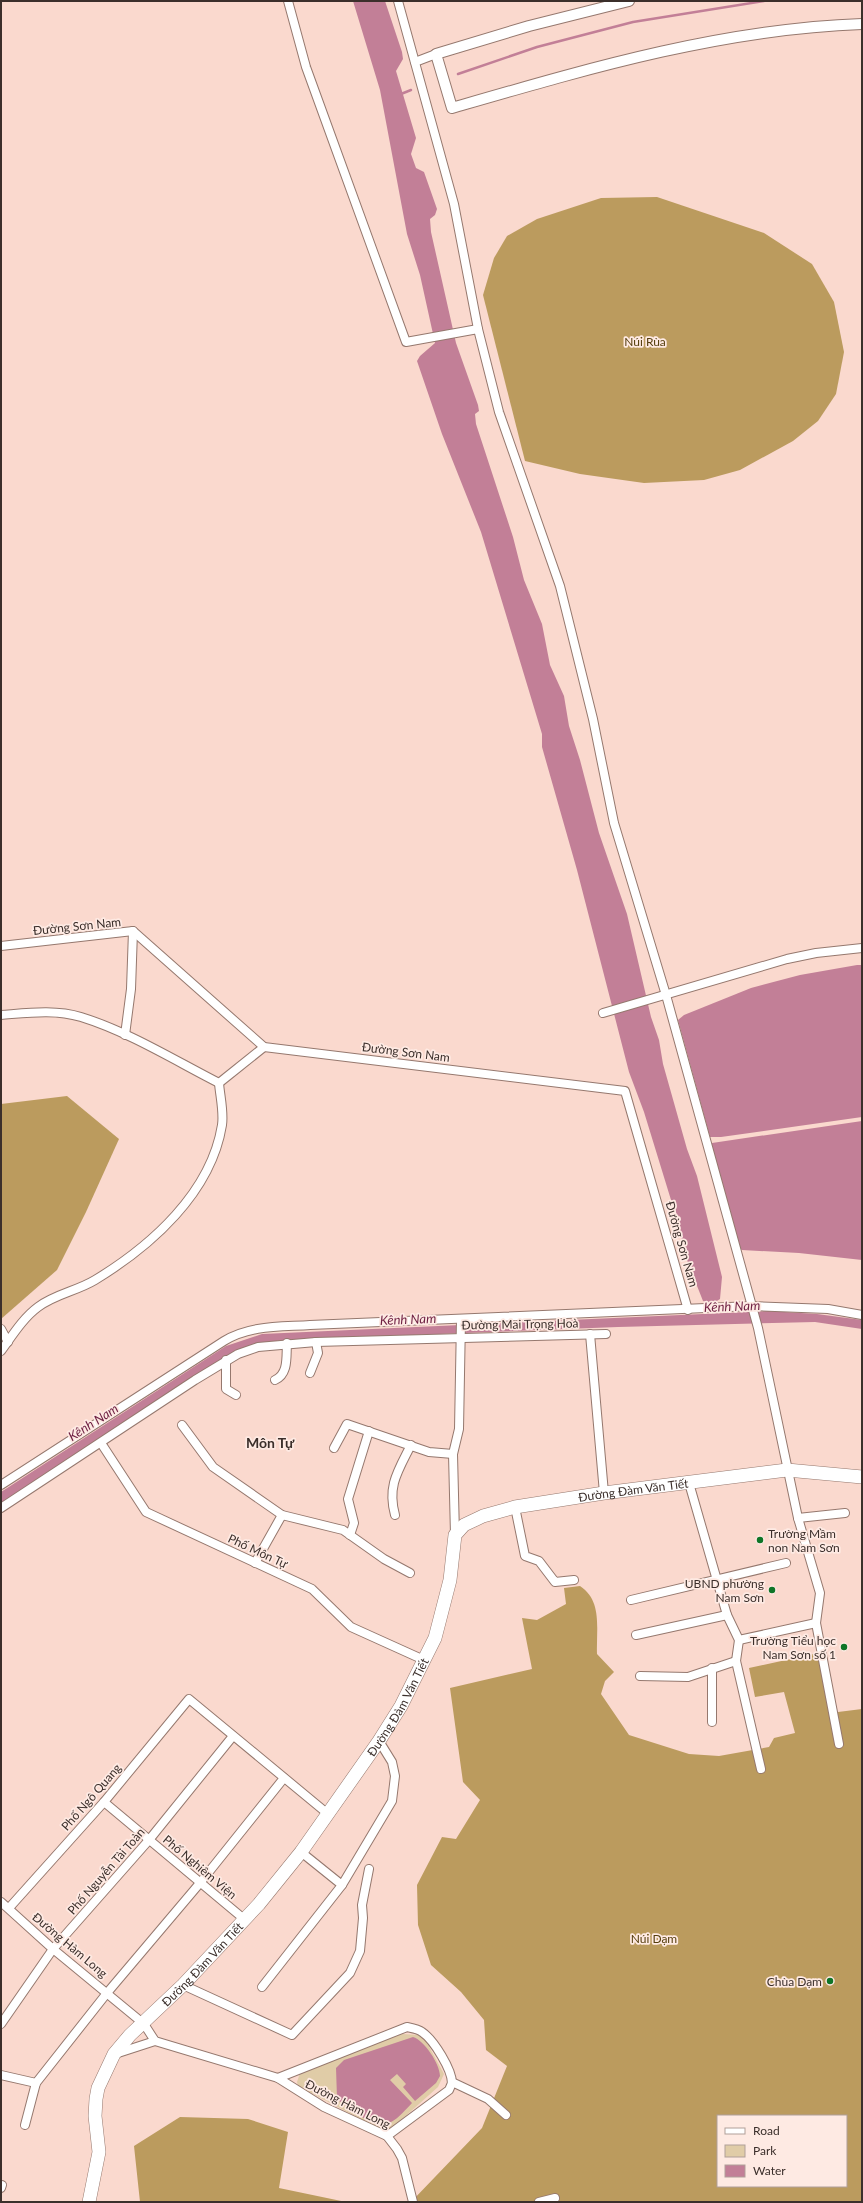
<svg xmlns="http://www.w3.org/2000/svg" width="863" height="2203" font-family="Lato,sans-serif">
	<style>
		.green { fill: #e0cca7 }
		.forest { fill: #bb9b5e; fill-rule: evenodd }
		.water { fill: #c27f97 }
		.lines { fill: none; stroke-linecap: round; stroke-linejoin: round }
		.stream { stroke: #c27f97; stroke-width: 2.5 }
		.minor-casing { stroke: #95786e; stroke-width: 10 }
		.tertiary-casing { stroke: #95786e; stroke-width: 12 }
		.primary-casing { stroke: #95786e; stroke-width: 14 }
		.minor { stroke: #fff; stroke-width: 8 }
		.tertiary { stroke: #fff; stroke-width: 10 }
		.primary { stroke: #fff; stroke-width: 13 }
		.poi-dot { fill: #0e7527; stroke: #feeae3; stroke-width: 1.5 }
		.labels { text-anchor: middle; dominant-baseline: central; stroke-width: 3.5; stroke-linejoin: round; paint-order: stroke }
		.park-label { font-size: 12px; fill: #553e0d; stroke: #feeae3 }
		.street-label { font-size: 12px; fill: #3b2f2b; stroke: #feeae3 }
		.poi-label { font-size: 12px; fill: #3b2f2b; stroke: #feeae3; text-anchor: end }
		.water-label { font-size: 13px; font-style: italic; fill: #6e1f42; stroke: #feeae3 }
		.quarter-label { font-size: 14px; font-weight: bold; fill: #3b2f2b; stroke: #feeae3 }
	</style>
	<rect width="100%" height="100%" fill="#fad9ce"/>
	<polygon class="green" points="402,2034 419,2035 426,2041 444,2074 438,2087 391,2129 385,2130 372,2125 298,2086 297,2082 300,2073"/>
	<g class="forest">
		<polygon points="657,197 764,233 812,264 834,302 844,352 836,394 818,421 793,441 740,470 704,480 644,483 580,474 525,461 483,295 494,258 507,236 537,219 601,198"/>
		<polygon points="67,1096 119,1139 86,1212 57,1270 1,1319 1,1104"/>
		<path d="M580 1586C603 1601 596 1630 597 1654L614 1672 605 1681 601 1694 629 1735 689 1754 719 1756 769 1747 774 1738 795 1733 784 1692 755 1697 749 1668 818 1653 830 1713 862 1709V2202H411L482 2128 507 2066 486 2050 484 2020 461 1992 431 1965 418 1925 417 1885 442 1837 456 1839 480 1800 463 1782 450 1688 532 1669 522 1618 537 1620 566 1604 564 1588ZM718 2116H846V2186H718Z"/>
		<polygon points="180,2117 248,2119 288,2132 279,2188 346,2202 140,2202 134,2146"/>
	</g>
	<g class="water">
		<polygon points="353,1 385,1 402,52 403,59 396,71 416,138 411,154 416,168 424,172 437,209 435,215 430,219 431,232 456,343 478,405 479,411 475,414 476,424 513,537 524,580 542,624 550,665 564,696 569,726 580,760 599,833 627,914 651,1017 659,1040 663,1064 687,1149 697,1176 722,1277 720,1299 712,1304 703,1301 688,1263 675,1213 644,1112 629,1072 577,870 542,747 542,734 481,532 442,434 417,361 420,356 435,343 420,275 407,234 380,90"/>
		<polygon points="857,965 862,965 862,1117 721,1137 710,1137 678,1020 684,1015 751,988 800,975"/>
		<polygon points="862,1121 862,1260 799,1253 742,1250 739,1248 710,1145 712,1143"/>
		<polygon points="768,1311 817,1314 862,1320 862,1329 815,1322 618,1327 285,1340 259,1343 237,1350 1,1503 1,1492 226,1346 262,1334"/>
		<path d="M413 2037C424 2040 440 2064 440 2076L436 2083 415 2101 403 2087 406 2084 397 2074 390 2080 412 2103C406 2109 399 2118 391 2122 374 2131 352 2109 339 2101L337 2098 336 2068 344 2060Z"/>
	</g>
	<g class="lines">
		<g class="stream">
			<polyline points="458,74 537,47 633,22 764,1"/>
			<polyline points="401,94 411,90"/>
		</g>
		<defs>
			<g id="minor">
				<polyline points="288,1 306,67 406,342 478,329"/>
				<polyline points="398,1 454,204 478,329 499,412 560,586 593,719 614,823 666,995 758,1328 798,1518 820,1593 816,1623 839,1744"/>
				<polyline points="415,62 436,54"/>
				<polyline points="1,946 133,931 264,1047 625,1091 688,1310"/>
				<polyline points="603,1013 787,959 816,953 862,948"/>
				<path d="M1 1015C27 1013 55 1009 81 1017 129 1032 174 1060 219 1083"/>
				<polyline points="125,1035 131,989 133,931"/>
				<polyline points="219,1083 264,1047"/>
				<polyline points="1,1329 8,1342"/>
				<polyline points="590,1334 604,1493"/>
				<path d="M1 1351C12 1336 23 1318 38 1307 55 1294 77 1291 95 1280 151 1246 211 1193 222 1125 224 1112 220 1096 219 1083"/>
				<polyline points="226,1360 226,1389 236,1395"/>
				<polyline points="310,1373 318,1353 316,1342"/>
				<path d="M275 1380C289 1374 286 1356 287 1343"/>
				<polyline points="182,1425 213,1467 282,1515 343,1530 384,1559 410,1573"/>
				<polyline points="101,1443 146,1512 312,1589 351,1627 424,1660"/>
				<polyline points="334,1448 347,1424 429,1452 453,1454"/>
				<polyline points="689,1483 727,1615 739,1640 736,1661 761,1769"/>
				<path d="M1 1485 224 1341C250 1325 281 1327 310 1325L752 1306 828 1309 862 1315"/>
				<polyline points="515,1507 525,1556 539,1561 555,1582 574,1580"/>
				<polyline points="1,1508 195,1380 238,1354 258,1347 316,1342 606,1334"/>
				<path d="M395 1515C387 1486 398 1471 411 1445"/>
				<polyline points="798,1518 845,1513"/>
				<polyline points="350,1535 354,1523 348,1499 369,1431"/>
				<polyline points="455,1535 453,1454 459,1429 461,1319"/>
				<polyline points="255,1563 282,1515"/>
				<polyline points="631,1600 786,1563"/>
				<polyline points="636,1635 727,1615"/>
				<polyline points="739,1640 816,1623"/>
				<polyline points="640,1676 688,1677 736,1661"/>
				<polyline points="712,1722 712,1668"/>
				<polyline points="104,1802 244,1919"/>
				<polyline points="342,1885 392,1801 395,1776 392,1762 379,1741"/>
				<polyline points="1,1902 53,1949 144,2024 155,2041 278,2078 324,2107 387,2136 397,2149 402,2158 413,2202"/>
				<polyline points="9,1908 104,1802 189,1699 328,1814"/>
				<polyline points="183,1985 292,2035 350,1973 360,1951 363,1918 362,1905 369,1869"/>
				<polyline points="262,1987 342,1885 301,1852"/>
				<polyline points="1,2024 53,1949 149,1840 233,1736"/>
				<polyline points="115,2054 155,2041"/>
				<polyline points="1,2075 36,2083"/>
				<path d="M278 2078 407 2027C412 2028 418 2029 422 2032 434 2040 452 2070 452 2083L449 2090 387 2136"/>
				<polyline points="452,2082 488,2099 506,2115"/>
				<polyline points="25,2125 36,2083 107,1993 200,1883 284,1778"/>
				<polyline points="1,2188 2,2185"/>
				<polyline points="539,2202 555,2198"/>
			</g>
			<path id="tertiary" d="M629 1 529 26 436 54 452 108C587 69 721 29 862 24"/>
			<g id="primary">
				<path id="s1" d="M89 2202 99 2152 95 2116 96 2099 98 2088 114 2054 130 2035 183 1985 259 1904 301 1852 379 1741 401 1706 435 1638 450 1580 455 1535 464 1525 483 1516 515 1507 604 1493 787 1470 862 1477"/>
			</g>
		</defs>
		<use href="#minor" class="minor-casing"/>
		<use href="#tertiary" class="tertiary-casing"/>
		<use href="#primary" class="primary-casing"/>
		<use href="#minor" class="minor"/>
		<use href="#tertiary" class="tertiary"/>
		<use href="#primary" class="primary"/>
	</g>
	<g class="poi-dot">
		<circle cx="760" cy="1540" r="4"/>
		<circle cx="772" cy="1590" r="4"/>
		<circle cx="844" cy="1647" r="4"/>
		<circle cx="830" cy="1981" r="4"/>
	</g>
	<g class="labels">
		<g class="park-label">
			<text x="645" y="341">Núi Rùa</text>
			<text x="654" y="1938">Núi Dạm</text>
		</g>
		<g class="street-label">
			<text transform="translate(77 926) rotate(-6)">Đường Sơn Nam</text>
			<text transform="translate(406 1052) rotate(7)">Đường Sơn Nam</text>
			<text transform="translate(682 1244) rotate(74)">Đường Sơn Nam</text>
			<text transform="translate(520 1324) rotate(-1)">Đường Mai Trọng Hoà</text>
			<text stroke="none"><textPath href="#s1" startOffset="974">Đường Đàm Văn Tiết</textPath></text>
			<text transform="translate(258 1551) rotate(25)">Phố Môn Tự</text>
			<text stroke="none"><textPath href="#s1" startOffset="603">Đường Đàm Văn Tiết</textPath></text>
			<text transform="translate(91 1797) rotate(-49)">Phố Ngô Quang</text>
			<text transform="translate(200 1867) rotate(40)">Phố Nghiêm Viện</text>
			<text transform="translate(106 1871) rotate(-49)">Phố Nguyễn Tài Toàn</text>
			<text transform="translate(70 1945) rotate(40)">Đường Hàm Long</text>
			<text stroke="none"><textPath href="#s1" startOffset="279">Đường Đàm Văn Tiết</textPath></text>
			<text transform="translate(348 2104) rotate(27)">Đường Hàm Long</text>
		</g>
		<g class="poi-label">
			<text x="768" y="1533" text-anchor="start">Trường Mầm<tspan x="768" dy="14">non Nam Sơn</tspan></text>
			<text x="764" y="1583">UBND phường<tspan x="764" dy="14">Nam Sơn</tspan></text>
			<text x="836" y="1640">Trường Tiểu học<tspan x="836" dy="14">Nam Sơn số 1</tspan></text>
			<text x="822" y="1981">Chùa Dạm</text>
		</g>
		<g class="water-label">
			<text transform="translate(732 1306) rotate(-2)">Kênh Nam</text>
			<text transform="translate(408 1319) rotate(-2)">Kênh Nam</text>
			<text transform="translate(93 1422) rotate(-33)">Kênh Nam</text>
		</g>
		<g class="quarter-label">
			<text x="270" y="1442">Môn Tự</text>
		</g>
	</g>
	<rect width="863" height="2203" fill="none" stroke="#3b2f2b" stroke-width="4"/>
	<rect x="717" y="2115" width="130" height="72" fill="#feeae3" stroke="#b09f99"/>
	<rect x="725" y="2128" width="20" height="6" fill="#ffffff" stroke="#b09f99"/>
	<text x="753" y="2135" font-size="12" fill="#3b2f2b">Road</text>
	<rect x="725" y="2145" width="20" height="12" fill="#e0cca7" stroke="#b09f99"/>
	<text x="753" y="2155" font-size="12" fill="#3b2f2b">Park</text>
	<rect x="725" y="2165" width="20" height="12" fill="#c27f97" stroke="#b09f99"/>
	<text x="753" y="2175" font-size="12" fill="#3b2f2b">Water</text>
</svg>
